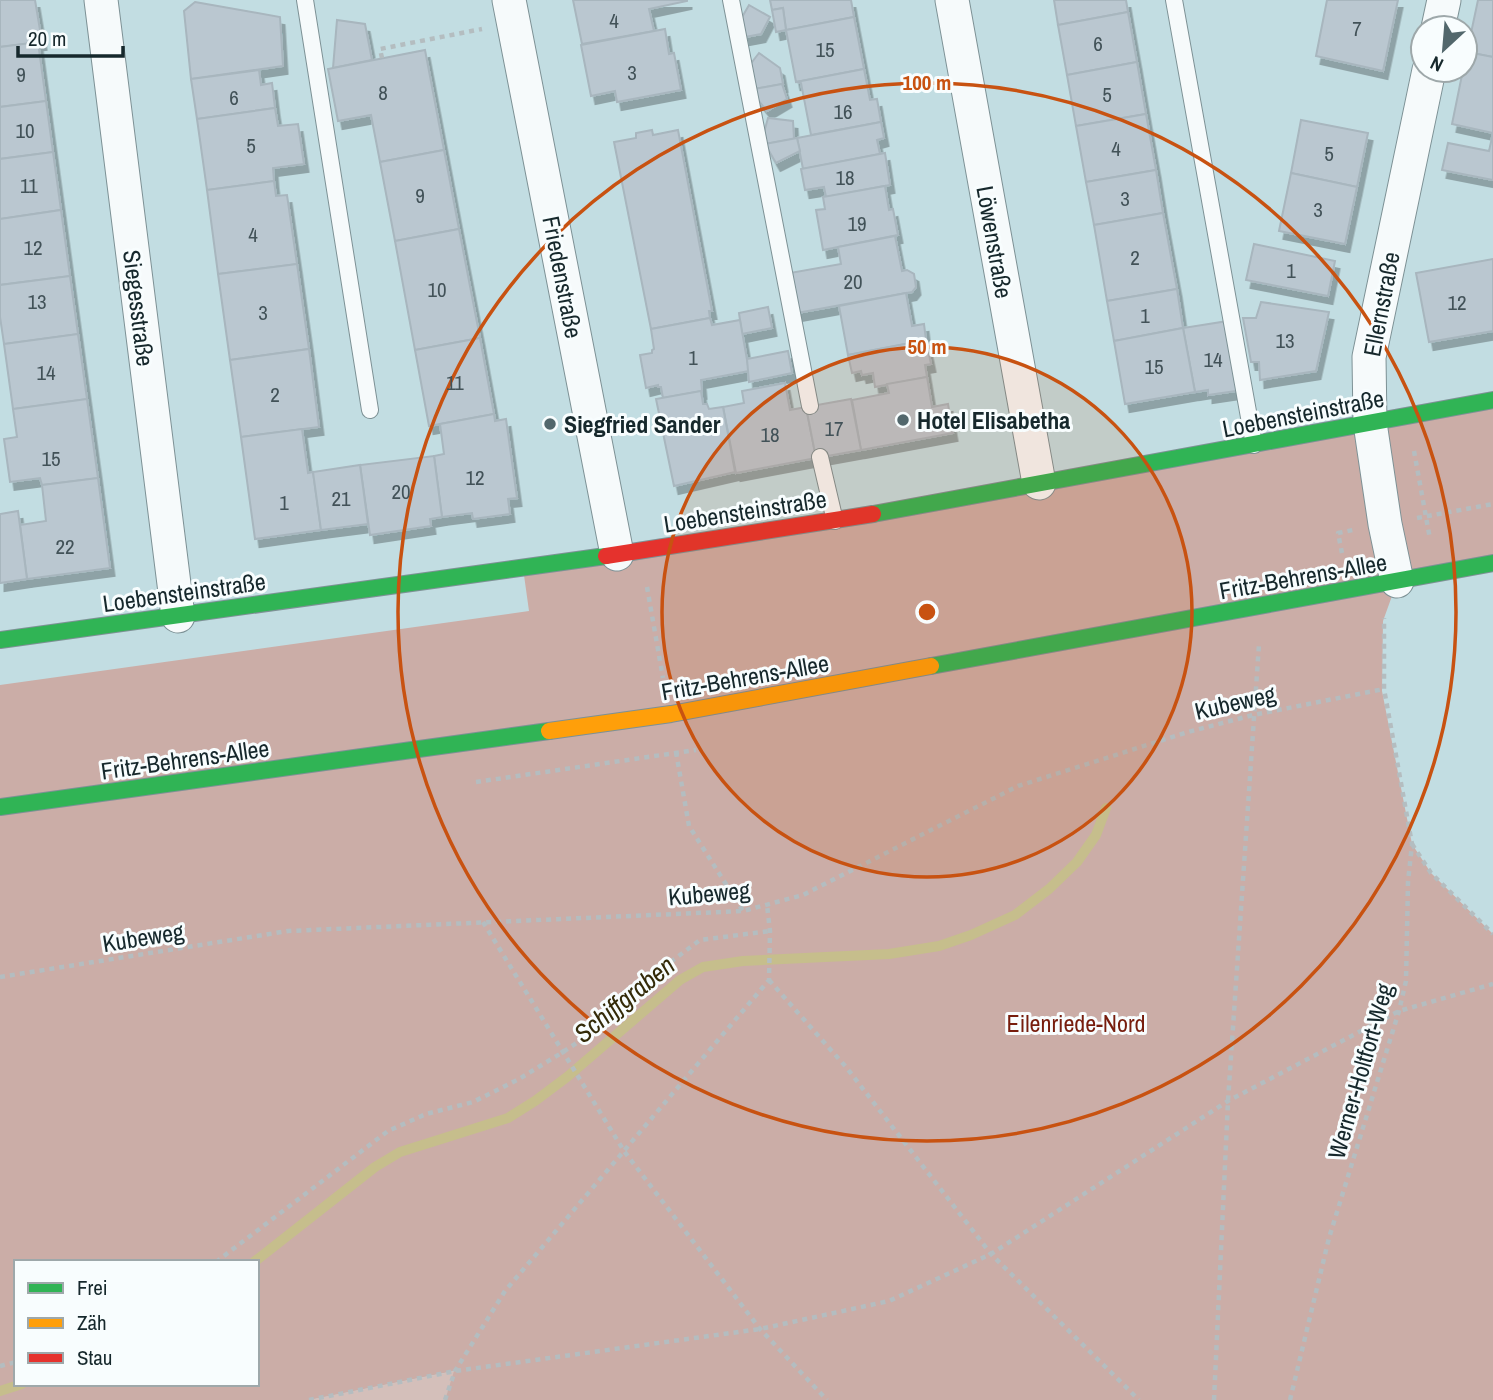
<svg xmlns="http://www.w3.org/2000/svg" width="1493" height="1400" font-family="'Archivo Narrow',sans-serif">
	<style>
		.green { fill: #d4bfba }
		.forest { fill: #cbada7; fill-rule: evenodd }
		.lines { fill: none; stroke-linecap: round; stroke-linejoin: round }
		.stream { stroke: #c6be8c; stroke-width: 10 }
		.building { fill: #bac7d0; stroke: #a8b6be; stroke-width: 2; filter: url(#shadow) }
		.lane-casing { stroke: #7d9195; stroke-width: 18 }
		.street-casing { stroke: #7d9195; stroke-width: 35 }
		.fast-casing { stroke: #7d9195; stroke-width: 18 }
		.slow-casing { stroke: #7d9195; stroke-width: 18 }
		.jam-casing { stroke: #7d9195; stroke-width: 18 }
		.path { stroke: #b4bdc0; stroke-width: 4.5; stroke-dasharray: 5 5; stroke-linecap: butt }
		.lane { stroke: #f6fafb; stroke-width: 16 }
		.street { stroke: #f6fafb; stroke-width: 33 }
		.fast { stroke: #30b455; stroke-width: 16 }
		.slow { stroke: #ff9f0a; stroke-width: 16 }
		.jam { stroke: #e5322d; stroke-width: 16 }
		.ring { fill: none; stroke: #c85211; stroke-width: 3.5 }
		.poi-dot { fill: #52676c; stroke: #f8fdfe; stroke-width: 2.5 }
		.labels { text-anchor: middle; dominant-baseline: central; stroke-width: 6; stroke-linejoin: round; paint-order: stroke }
		.number-label { font-size: 21px; fill: #425258 }
		.street-label { font-size: 24px; fill: #16282c; stroke: #f8fdfe }
		.poi-label { font-size: 24px; font-weight: bold; fill: #16282c; stroke: #f8fdfe; text-anchor: start }
		.park-label { font-size: 24px; fill: #771d0d; stroke: #f8fdfe }
		.water-label { font-size: 26px; font-style: italic; fill: #332a08; stroke: #f8fdfe }
		.centre { fill: #c85211; stroke: #f8fdfe; stroke-width: 3.5 }
		.ring-label { font-size: 21px; text-anchor: middle; font-weight: bold; fill: #c85211; stroke: #f8fdfe; stroke-width: 6; stroke-linejoin: round; paint-order: stroke }
	</style>
	<defs>
		<filter id="shadow"><feDropShadow dx="4.5" dy="8" stdDeviation="0" flood-color="#0004"/></filter>
	</defs>
	<rect width="100%" height="100%" fill="#c2dde2"/>
	<polygon class="green" points="455,1371 445,1400 309,1400"/>
	<path class="forest" d="M1493 400V563L1397 582 1383 621 1382 691 1412 844 1431 873 1493 934V1400H445L454 1371 309 1400H0V685L529 611 523 568ZM16 1262H257V1384H16Z"/>
	<g class="lines">
		<g class="stream">
			<polyline points="254,1262 375,1167 400,1152 508,1118 535,1101 567,1077 680,980 703,967 743,961 889,954 939,946 971,935 1015,915 1049,889 1077,862 1096,835 1106,808"/>
			<polyline points="0,1391 22,1384"/>
		</g>
	</g>
	<g class="building">
		<polygon points="0,0 35,0 42,42 0,47"/>
		<polygon points="573,0 687,0 687,1 649,9 654,31 582,44"/>
		<polygon points="770,0 851,0 854,17 786,30 783,8 772,10"/>
		<polygon points="1054,0 1126,0 1128,12 1058,25"/>
		<polygon points="1327,0 1398,0 1383,71 1316,56"/>
		<polygon points="1478,0 1493,0 1493,57 1467,52"/>
		<polygon points="195,2 280,17 283,66 191,79 184,11"/>
		<polygon points="749,5 770,17 761,34 745,37 741,19"/>
		<polygon points="783,8 786,30 776,32 772,10"/>
		<polygon points="1128,12 1137,62 1067,75 1058,25"/>
		<polygon points="854,17 864,69 796,82 786,30"/>
		<polygon points="337,20 365,24 372,60 333,68"/>
		<polygon points="665,29 669,54 674,53 681,90 617,102 615,91 591,96 581,45"/>
		<polygon points="38,42 46,101 0,107 0,47"/>
		<polygon points="425,50 444,150 380,162 371,115 338,121 328,69"/>
		<polygon points="1467,52 1493,57 1493,133 1452,124 1463,70 1465,70"/>
		<polygon points="759,53 780,68 783,84 754,89 749,66"/>
		<polygon points="1137,62 1146,114 1076,126 1067,75"/>
		<polygon points="864,69 870,100 877,99 881,122 811,135 801,83 796,82"/>
		<polygon points="259,70 261,85 272,83 275,108 197,119 191,79"/>
		<polygon points="782,84 787,99 767,111 755,96 754,89"/>
		<polygon points="46,101 53,152 0,159 0,107"/>
		<polygon points="275,108 278,126 298,124 304,164 273,168 274,181 207,190 197,119"/>
		<polygon points="1146,114 1156,170 1086,182 1076,126"/>
		<polygon points="768,118 793,121 794,139 765,144 763,136"/>
		<polygon points="1301,120 1368,133 1357,187 1291,173"/>
		<polygon points="881,122 884,138 877,140 880,154 803,169 797,138"/>
		<polygon points="652,130 653,135 678,130 712,311 709,311 710,318 651,329 614,142 636,138 636,133"/>
		<polygon points="1493,133 1493,180 1442,170 1448,143 1489,151"/>
		<polygon points="797,138 800,151 776,163 765,144"/>
		<polygon points="444,150 459,229 395,241 380,162"/>
		<polygon points="53,152 61,210 0,219 0,159"/>
		<polygon points="885,153 890,185 826,197 824,187 805,190 801,169"/>
		<polygon points="1156,170 1163,213 1094,225 1086,182"/>
		<polygon points="1291,173 1357,187 1345,244 1279,231"/>
		<polygon points="274,181 276,196 287,195 297,264 218,274 207,190"/>
		<polygon points="885,186 889,210 893,209 898,235 823,250 816,210 825,209 823,197"/>
		<polygon points="61,210 70,276 0,285 0,219"/>
		<polygon points="1163,213 1177,289 1107,301 1094,225"/>
		<polygon points="459,229 480,338 415,350 395,241"/>
		<polygon points="895,236 902,271 907,270 914,274 916,287 912,292 797,313 790,273 841,264 838,247"/>
		<polygon points="1254,244 1335,261 1328,296 1246,280"/>
		<polygon points="1493,259 1493,331 1429,342 1416,273"/>
		<polygon points="297,264 309,349 230,360 218,274"/>
		<polygon points="70,276 78,334 4,344 0,317 0,285"/>
		<polygon points="1177,289 1183,328 1114,341 1107,301"/>
		<polygon points="906,293 912,326 924,324 926,340 848,355 839,306"/>
		<polygon points="1261,302 1329,312 1316,371 1260,380 1259,362 1251,362 1243,318 1256,318"/>
		<polygon points="768,307 772,328 742,334 739,313"/>
		<polygon points="710,318 712,325 740,320 749,371 701,380 702,391 663,398 661,387 658,387 658,385 646,388 640,355 652,353 652,350 654,349 651,329"/>
		<polygon points="1228,321 1243,390 1208,395 1208,390 1195,392 1183,328"/>
		<polygon points="1183,328 1195,392 1125,404 1114,341"/>
		<polygon points="78,334 87,399 13,409 4,344"/>
		<polygon points="480,338 494,414 429,426 415,350"/>
		<polygon points="926,340 931,364 925,365 927,377 875,387 873,373 862,375 861,371 852,373 848,355"/>
		<polygon points="309,349 319,427 241,437 230,360"/>
		<polygon points="788,351 792,373 749,382 747,359"/>
		<polygon points="927,377 932,407 948,404 953,433 861,450 852,400 889,393 887,384"/>
		<polygon points="785,383 790,410 806,407 816,458 736,473 723,407 744,403 742,391"/>
		<polygon points="701,391 703,404 707,404 709,409 723,407 735,472 674,486 656,399"/>
		<polygon points="87,399 98,478 42,485 40,478 10,482 4,439 17,437 13,409"/>
		<polygon points="851,399 861,450 816,458 806,407"/>
		<polygon points="494,414 495,421 506,419 517,498 508,499 510,514 473,519 472,513 442,517 434,456 444,454 440,424"/>
		<polygon points="302,429 308,473 313,472 321,530 255,539 241,437"/>
		<polygon points="434,456 442,517 430,519 431,526 370,535 360,465"/>
		<polygon points="360,465 368,524 321,530 313,472"/>
		<polygon points="98,478 110,568 27,579 20,525 46,521 42,485"/>
		<polygon points="18,511 27,579 0,583 0,514"/>
	</g>
	<g class="lines">
		<defs>
			<g id="lane">
				<polyline points="305,0 370,410"/>
				<polyline points="731,0 810,406"/>
				<polyline points="1174,0 1254,445"/>
				<polyline points="820,457 835,521"/>
			</g>
			<g id="street">
				<polyline points="101,0 178,616"/>
				<polyline points="509,0 617,554"/>
				<polyline points="952,0 1039,483"/>
				<polyline points="1438,28 1444,0"/>
				<polyline points="1397,581 1385,524 1370,423 1369,357 1429,70"/>
			</g>
			<g id="fast">
				<polyline points="873,514 1493,400"/>
				<polyline points="0,640 606,556"/>
				<polyline points="931,666 1493,563"/>
				<polyline points="0,807 549,731"/>
			</g>
			<polyline id="slow" points="549,731 671,714 931,666"/>
			<polyline id="jam" points="606,556 873,514"/>
		</defs>
		<use href="#lane" class="lane-casing"/>
		<use href="#street" class="street-casing"/>
		<use href="#fast" class="fast-casing"/>
		<use href="#slow" class="slow-casing"/>
		<use href="#jam" class="jam-casing"/>
		<g class="path">
			<polyline points="382,58 380,49 482,29"/>
			<polyline points="1414,451 1430,539"/>
			<polyline points="1417,518 1493,504"/>
			<polyline points="1342,553 1338,533 1353,530"/>
			<polyline points="647,587 663,678"/>
			<polyline points="676,752 689,826 743,911"/>
			<polyline points="476,782 696,750"/>
			<polyline points="1412,844 1431,873 1493,934"/>
			<polyline points="483,922 624,1151 760,1329 827,1400"/>
			<polyline points="0,977 288,931 743,911 803,895 1018,786 1188,732 1253,715 1384,689"/>
			<polyline points="769,980 846,1067 991,1254 1139,1400"/>
			<polyline points="216,1262 388,1131 426,1114 473,1102 519,1079 563,1052 581,1040 636,988 700,940 770,931"/>
			<polyline points="0,1366 16,1362"/>
			<polyline points="309,1400 455,1371 760,1329 889,1301 991,1254 1228,1101 1399,1011 1493,984"/>
			<polyline points="445,1400 455,1371 505,1291 769,980 770,931 767,905"/>
			<polyline points="1214,1400 1228,1101 1259,644"/>
			<polyline points="1290,1400 1329,1238 1399,1011 1406,981 1408,882 1412,844 1384,689 1384,618"/>
		</g>
		<use href="#lane" class="lane"/>
		<use href="#street" class="street"/>
		<use href="#fast" class="fast"/>
		<use href="#slow" class="slow"/>
		<use href="#jam" class="jam"/>
	</g>
	<circle cx="927" cy="612" r="265" fill="#c85211" fill-opacity=".12"/>
	<g class="ring">
		<circle cx="927" cy="612" r="265"/>
		<circle cx="927" cy="612" r="529"/>
	</g>
	<g class="poi-dot">
		<circle cx="903" cy="420" r="7"/>
		<circle cx="550" cy="424" r="7"/>
	</g>
	<g class="labels">
		<g class="number-label">
			<text x="614" y="20">4</text>
			<text x="1357" y="28">7</text>
			<text x="1098" y="43">6</text>
			<text x="825" y="49">15</text>
			<text x="632" y="72">3</text>
			<text x="21" y="74">9</text>
			<text x="383" y="92">8</text>
			<text x="1107" y="94">5</text>
			<text x="234" y="97">6</text>
			<text x="843" y="111">16</text>
			<text x="25" y="130">10</text>
			<text x="251" y="145">5</text>
			<text x="1116" y="148">4</text>
			<text x="1329" y="153">5</text>
			<text x="845" y="177">18</text>
			<text x="29" y="185">11</text>
			<text x="420" y="195">9</text>
			<text x="1125" y="198">3</text>
			<text x="1318" y="209">3</text>
			<text x="857" y="223">19</text>
			<text x="253" y="234">4</text>
			<text x="33" y="247">12</text>
			<text x="1135" y="257">2</text>
			<text x="1291" y="270">1</text>
			<text x="853" y="281">20</text>
			<text x="437" y="289">10</text>
			<text x="37" y="301">13</text>
			<text x="1457" y="302">12</text>
			<text x="263" y="312">3</text>
			<text x="1145" y="315">1</text>
			<text x="1285" y="340">13</text>
			<text x="693" y="357">1</text>
			<text x="1213" y="359">14</text>
			<text x="1154" y="366">15</text>
			<text x="46" y="372">14</text>
			<text x="455" y="382">11</text>
			<text x="275" y="394">2</text>
			<text x="834" y="428">17</text>
			<text x="770" y="434">18</text>
			<text x="51" y="458">15</text>
			<text x="475" y="477">12</text>
			<text x="401" y="491">20</text>
			<text x="341" y="498">21</text>
			<text x="284" y="502">1</text>
			<text x="65" y="546">22</text>
		</g>
		<g class="street-label">
			<text transform="translate(995 242) rotate(80)">Löwenstraße</text>
			<text transform="translate(563 277) rotate(79)">Friedenstraße</text>
			<text transform="translate(1381 304) rotate(-79)">Ellernstraße</text>
			<text transform="translate(139 308) rotate(83)">Siegesstraße</text>
			<text transform="translate(1303 413) rotate(-11)">Loebensteinstraße</text>
			<text transform="translate(745 511) rotate(-9)">Loebensteinstraße</text>
			<text transform="translate(1303 576) rotate(-10)">Fritz-Behrens-Allee</text>
			<text transform="translate(184 592) rotate(-8)">Loebensteinstraße</text>
			<text transform="translate(745 677) rotate(-10)">Fritz-Behrens-Allee</text>
			<text transform="translate(1235 702) rotate(-13)">Kubeweg</text>
			<text transform="translate(185 759) rotate(-8)">Fritz-Behrens-Allee</text>
			<text transform="translate(709 893) rotate(-5)">Kubeweg</text>
			<text transform="translate(143 937) rotate(-9)">Kubeweg</text>
			<text transform="translate(1360 1071) rotate(-74)">Werner-Holtfort-Weg</text>
		</g>
		<g class="poi-label">
			<text x="917" y="420">Hotel Elisabetha</text>
			<text x="564" y="424">Siegfried Sander</text>
		</g>
		<g class="park-label">
			<text x="1076" y="1023">Eilenriede-Nord</text>
		</g>
		<g class="water-label">
			<text transform="translate(624 999) rotate(-39)">Schiffgraben</text>
		</g>
	</g>
	<circle cx="927" cy="612" r="10" class="centre"/>
	<g class="ring-label">
		<text x="927" y="90">100 m</text>
		<text x="927" y="354">50 m</text>
	</g>
	<rect x="14" y="1260" width="245" height="126" fill="#f8fdfe" stroke="#9ea8aa" stroke-width="2"/>
	<rect x="28" y="1283" width="35" height="10" fill="#30b455" stroke="#9ea8aa" stroke-width="2"/>
	<text x="77" y="1295" font-size="21" fill="#16282c">Frei</text>
	<rect x="28" y="1318" width="35" height="10" fill="#ff9f0a" stroke="#9ea8aa" stroke-width="2"/>
	<text x="77" y="1330" font-size="21" fill="#16282c">Zäh</text>
	<rect x="28" y="1353" width="35" height="10" fill="#e5322d" stroke="#9ea8aa" stroke-width="2"/>
	<text x="77" y="1365" font-size="21" fill="#16282c">Stau</text>
	<g transform="translate(1444 49) rotate(206)"><circle r="33" fill="#f8fdfe" stroke="#9ea8aa" stroke-width="2"/>
	<path d="M0-5L12 26L0 18L-12 26Z" fill="#52676c"/>
	<text y="-10" font-size="19" font-weight="bold" text-anchor="middle" fill="#16282c">N</text>
	</g>
	<path d="M18 46v10h105v-10" fill="none" stroke="#16282c" stroke-width="3.5"/>
	<text x="28" y="46" font-size="21" fill="#16282c" stroke="#f8fdfe" stroke-width="5" paint-order="stroke">20 m</text>
</svg>
